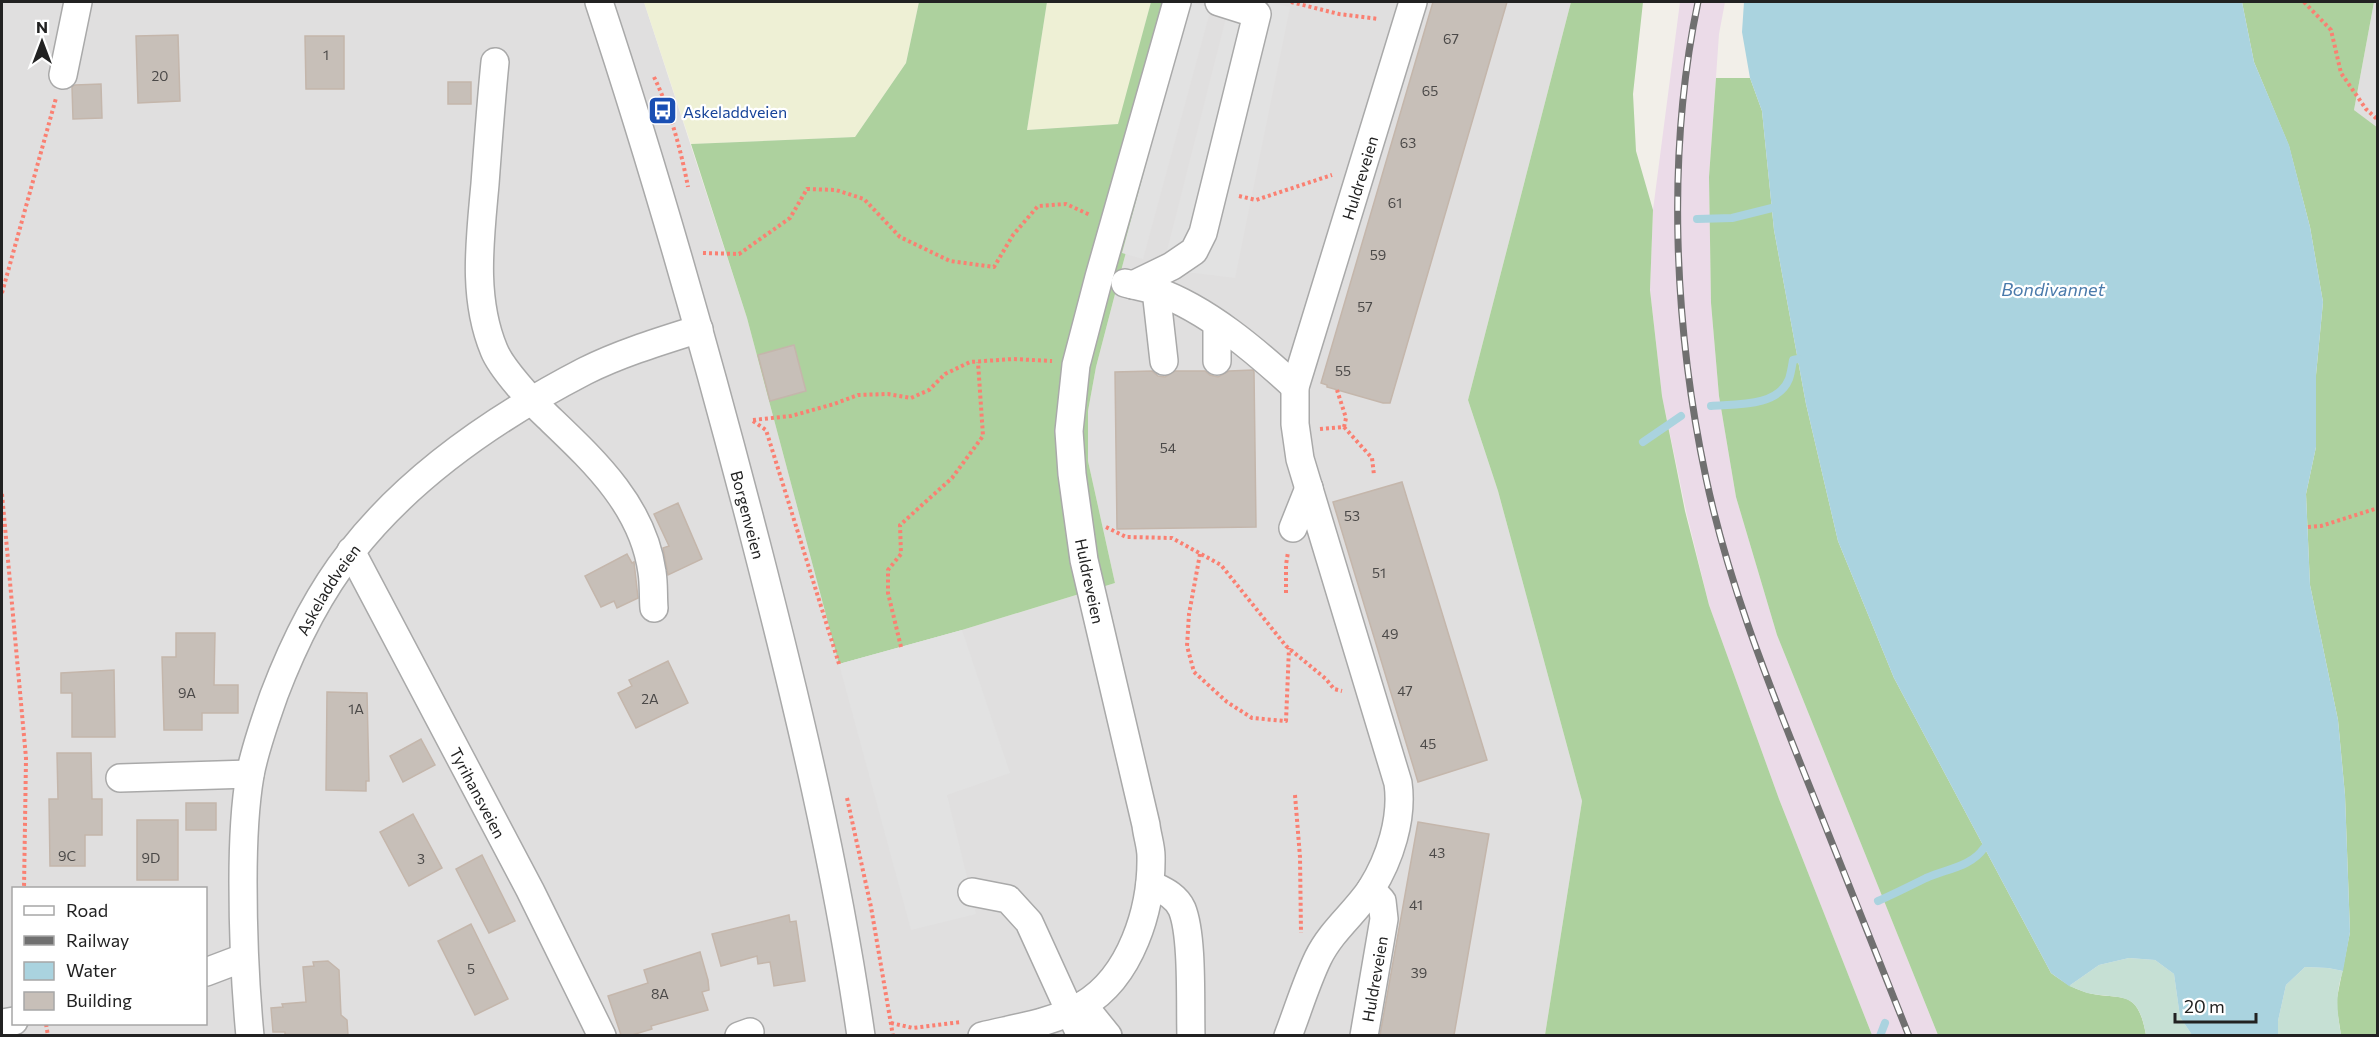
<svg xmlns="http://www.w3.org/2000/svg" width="2379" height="1037" font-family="Commissioner,sans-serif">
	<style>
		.residential { fill: #e0dfdf; fill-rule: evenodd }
		.industrial { fill: #ebdbe8 }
		.farmland { fill: #eef0d5 }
		.forest { fill: #add19e }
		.wetland { fill: #c6e0d4 }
		.parking { fill: #e2e2e2 }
		.water { fill: #aad3df }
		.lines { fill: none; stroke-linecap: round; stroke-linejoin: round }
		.stream { stroke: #aad3df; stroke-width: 8 }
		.building { fill: #c7bfb8; stroke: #c4b6ab; stroke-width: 1.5 }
		.minor-casing { stroke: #a9a9a9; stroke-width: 30 }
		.path { stroke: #fa8072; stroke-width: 4; stroke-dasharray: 3 3; stroke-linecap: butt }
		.minor { stroke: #fff; stroke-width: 27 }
		.rail-casing { stroke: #707070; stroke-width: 7 }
		.rail { stroke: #fff; stroke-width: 4.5; stroke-dasharray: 14; stroke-linecap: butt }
		.labels { text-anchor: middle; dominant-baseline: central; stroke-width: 4.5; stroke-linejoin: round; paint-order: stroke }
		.number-label { font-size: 14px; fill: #4b4948 }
		.transit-label { font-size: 16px; fill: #164399; stroke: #fff; text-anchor: start }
		.street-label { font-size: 16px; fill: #222; stroke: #fff }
		.water-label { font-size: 18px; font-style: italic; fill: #4a7aab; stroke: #fff }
	</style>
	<rect width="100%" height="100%" fill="#f2efe9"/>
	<g class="residential">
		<path d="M2 2H644L747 318 839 664 962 630 1115 583 1088 461V411L1096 367 1121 271 1193 2H1571L1468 400 1498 491 1582 801 1545 1035 2 1036ZM14 888H206V1024H14Z"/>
		<polygon points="2374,2 2377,2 2377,128 2354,110"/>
	</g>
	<polygon class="industrial" points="1680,2 1725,2 1719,34 1709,177 1711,303 1719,396 1736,497 1777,635 1938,1035 1872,1035 1779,799 1709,605 1686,511 1662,396 1650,290 1653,210"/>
	<g class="farmland">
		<polygon points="644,2 919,2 906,63 855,137 691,144"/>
		<polygon points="1047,2 1151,2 1119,124 1027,130"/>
	</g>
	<g class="forest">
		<polygon points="919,2 1047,2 1027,130 1118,124 1151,2 1193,2 1121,271 1096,367 1088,411 1088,461 1115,583 962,630 839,664 747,318 691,144 855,137 906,63"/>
		<polygon points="1571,2 1643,2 1633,94 1636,151 1653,210 1650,290 1662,396 1685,511 1709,605 1779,799 1872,1035 1545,1035 1582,801 1498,491 1468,400"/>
		<polygon points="2242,2 2374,2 2354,110 2378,128 2377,1035 2341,1035 2336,1003 2350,932 2345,795 2338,720 2310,585 2306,494 2316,447 2316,375 2323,302 2310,227 2289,146 2254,62"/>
		<path d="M1716 78H1750L1762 111 1774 230 1806 404 1838 541 1894 678 2051 973C2062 981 2072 988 2085 992 2120 1002 2137 985 2146 1035H1938L1777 635 1736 497 1719 396 1711 303 1709 177Z"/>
	</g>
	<g class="wetland">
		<path d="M2129 958 2155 960 2174 974 2180 1017 2192 1035H2146C2138 989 2123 1000 2087 993 2081 991 2075 988 2069 986L2099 965Z"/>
		<path d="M2305 967 2328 968 2343 971C2335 994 2337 1012 2341 1035L2278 1036V1021L2286 985Z"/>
	</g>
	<g class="parking">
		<polygon points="1190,2 1211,8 1143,259 1122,253"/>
		<polygon points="1230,2 1267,2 1290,7 1235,278 1186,272 1167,251"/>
		<polygon points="962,630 1010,773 947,795 976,914 911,930 839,664"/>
	</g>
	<polygon class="water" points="1744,2 2242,2 2254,62 2289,145 2310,227 2323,302 2316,375 2316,447 2306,494 2310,585 2338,720 2345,795 2350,932 2343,971 2328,968 2305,967 2286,985 2278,1021 2278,1035 2192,1035 2180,1017 2174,974 2155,960 2129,958 2099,965 2069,986 2051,973 1894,678 1838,541 1806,404 1774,230 1762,111 1750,78 1742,32"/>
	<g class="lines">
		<g class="stream">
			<polyline points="1697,219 1732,218 1772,208"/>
			<path d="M1711 406C1736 404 1778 407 1789 379 1791 373 1792 366 1793 360L1798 359"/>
			<polyline points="1643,442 1681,416"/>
			<path d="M1878 901C1894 894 1910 886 1926 878 1946 869 1971 867 1984 848"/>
			<polyline points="1880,1036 1885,1023"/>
		</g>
	</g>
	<g class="building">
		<polygon points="1433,2 1507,2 1390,403 1383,403 1327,387 1327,385 1321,383"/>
		<polygon points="178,35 180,101 138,103 136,36"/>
		<polygon points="305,36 344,36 344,89 306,89"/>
		<rect x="448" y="82" width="23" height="22"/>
		<polygon points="101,84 102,118 73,119 72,87 75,85"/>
		<polygon points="794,345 806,391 770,401 758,355"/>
		<polygon points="1253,370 1254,372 1256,527 1117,529 1115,372 1152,371 1158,376 1165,377 1175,371 1205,371 1210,375 1218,377 1229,371"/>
		<polygon points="1402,482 1487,760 1418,782 1333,502"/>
		<polygon points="678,503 702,559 668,575 663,548 669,546 654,514"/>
		<polygon points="627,554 632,563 634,562 638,598 617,608 614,601 601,607 585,576"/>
		<polygon points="176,633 215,633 214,685 238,685 238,713 202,713 202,730 164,730 162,657 176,657"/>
		<polygon points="668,661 688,703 636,728 618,693 632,686 629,680"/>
		<polygon points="114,670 115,737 72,737 72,693 61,693 61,673"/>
		<polygon points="327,692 367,693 369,781 366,781 366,791 326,790"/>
		<polygon points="421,739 435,765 403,782 390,756"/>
		<polygon points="57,753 91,753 92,799 102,799 102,835 85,835 85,866 50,866 49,799 58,799"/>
		<rect x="186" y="803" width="30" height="27"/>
		<polygon points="413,814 442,868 409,886 380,832"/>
		<rect x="137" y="820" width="41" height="60"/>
		<polygon points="1418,822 1489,834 1454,1035 1380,1035"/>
		<polygon points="482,855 515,921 489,933 456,869"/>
		<polygon points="789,915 790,922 796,921 805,981 774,986 770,962 758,964 757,956 721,966 712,934"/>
		<polygon points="471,924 508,999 475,1015 438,941"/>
		<polygon points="700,952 708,980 709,990 702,992 708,1010 651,1026 652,1029 632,1035 621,1035 608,996 648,983 644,970"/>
		<polygon points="328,961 339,970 341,1015 347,1020 348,1035 285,1035 285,1032 273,1032 271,1008 283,1007 282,1004 306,1002 303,967 314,966 313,962"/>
	</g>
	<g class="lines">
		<defs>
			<g id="minor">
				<path id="s1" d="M599 2C658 180 709 361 756 543 798 706 837 869 861 1036"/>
				<path d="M495 62C491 102 488 143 485 184 480 240 472 297 494 350 501 368 533 403 548 417 594 461 643 506 652 572 654 584 653 596 654 608"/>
				<polyline points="63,75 78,2"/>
				<path d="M1125 283C1135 286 1146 287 1156 291 1207 309 1256 351 1295 387"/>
				<polyline points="1133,285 1172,266 1194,251 1203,233 1257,14 1219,2"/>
				<polyline points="1156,290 1164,361"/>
				<polyline points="1217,325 1217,361"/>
				<polyline points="1293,528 1309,488"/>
				<path id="s2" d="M351 551 530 890 602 1036"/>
				<polyline points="120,778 250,774"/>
				<path d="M1150 884C1162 890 1176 895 1182 909 1193 936 1190 1004 1191 1036"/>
				<polyline points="972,892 1008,899 1029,922 1081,1036"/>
				<polyline points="206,972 243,958"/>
				<polyline points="1083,1005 1108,1036"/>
				<polyline points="2,1023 14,1021"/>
				<path id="s3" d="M250 1036C245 984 243 934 243 882 243 846 244 810 250 775 255 748 265 721 274 695 293 645 318 594 351 552 411 475 500 415 585 371 621 353 661 341 699 329"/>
				<polyline points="739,1036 750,1032"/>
				<path d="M982 1036C1015 1028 1053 1023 1083 1005 1131 977 1152 909 1151 856 1151 846 1147 835 1146 825L1084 560 1072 474 1069 431 1076 365 1099 277 1177 2"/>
				<path id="s4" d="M1288 1036C1298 1010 1306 983 1318 958 1331 931 1355 913 1371 889 1390 859 1403 818 1398 783L1300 459 1295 424V387L1413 2"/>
				<path id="s5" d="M1364 1036 1384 919 1382 901 1371 889"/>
			</g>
		</defs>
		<use href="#minor" class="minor-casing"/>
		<g class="path">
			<polyline points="1291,2 1339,14 1379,19"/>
			<polyline points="2304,2 2331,30 2341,73 2366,109 2378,120"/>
			<path d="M654 77C670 110 681 150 688 187"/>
			<polyline points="1239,196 1256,200 1332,175"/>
			<polyline points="703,253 739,254 790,218 807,189 836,190 864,199 900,237 950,261 994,267 1013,235 1038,206 1066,204 1090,215"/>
			<polyline points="2,293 56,98"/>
			<polyline points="753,420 791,416 834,404 858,395 888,394 911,398 929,390 945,374 970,362 1013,359 1052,361"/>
			<polyline points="753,421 766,430 839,664"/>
			<polyline points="1344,427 1372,458 1374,475"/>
			<polyline points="1320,429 1344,427 1346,418 1337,390"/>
			<polyline points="2,494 26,758 24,888"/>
			<polyline points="1106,527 1126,537 1172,538 1221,565 1286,646 1326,679 1334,689 1342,691"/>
			<polyline points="2308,527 2321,526 2378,508"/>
			<polyline points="1200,554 1189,614 1187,646 1194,672 1227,702 1252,718 1286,721 1289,648"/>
			<polyline points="1286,593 1286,565 1288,552"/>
			<polyline points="901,647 888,593 888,570 901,554 900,525 952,478 983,436 978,362"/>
			<polyline points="1295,795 1300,857 1301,933"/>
			<polyline points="847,798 871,907 893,1036"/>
			<polyline points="891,1023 913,1028 961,1022"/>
			<polyline points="46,1024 48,1036"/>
		</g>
		<use href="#minor" class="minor"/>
		<defs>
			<path id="rail" d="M1698 2C1666 154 1674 327 1706 478 1727 577 1764 672 1801 765 1837 855 1873 945 1909 1036"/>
		</defs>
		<use href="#rail" class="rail-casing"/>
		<use href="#rail" class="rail"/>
	</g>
	<defs>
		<symbol id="bus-square" viewBox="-11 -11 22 22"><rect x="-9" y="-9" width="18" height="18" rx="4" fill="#1a4fb4" stroke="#fff"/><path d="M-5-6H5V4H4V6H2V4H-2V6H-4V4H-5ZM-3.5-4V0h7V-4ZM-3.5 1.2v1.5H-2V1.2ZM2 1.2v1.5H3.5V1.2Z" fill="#fff"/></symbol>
	</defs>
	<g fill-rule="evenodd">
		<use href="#bus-square" x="646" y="94" width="33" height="33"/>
	</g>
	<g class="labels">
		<g class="number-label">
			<text x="1451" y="38">67</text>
			<text x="326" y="54">1</text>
			<text x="160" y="75">20</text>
			<text x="1430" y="90">65</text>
			<text x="1408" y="142">63</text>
			<text x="1395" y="202">61</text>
			<text x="1378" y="254">59</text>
			<text x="1365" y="306">57</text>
			<text x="1343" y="370">55</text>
			<text x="1168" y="447">54</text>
			<text x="1352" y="515">53</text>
			<text x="1379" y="572">51</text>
			<text x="1390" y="633">49</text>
			<text x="1405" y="690">47</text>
			<text x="187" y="692">9A</text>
			<text x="650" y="698">2A</text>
			<text x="356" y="708">1A</text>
			<text x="1428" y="743">45</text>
			<text x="1437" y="852">43</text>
			<text x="67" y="855">9C</text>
			<text x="151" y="857">9D</text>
			<text x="421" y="858">3</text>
			<text x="1416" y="904">41</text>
			<text x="471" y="968">5</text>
			<text x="1419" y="972">39</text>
			<text x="660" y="993">8A</text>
		</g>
		<g class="transit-label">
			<text x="683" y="111">Askeladdveien</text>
		</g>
		<g class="street-label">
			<text stroke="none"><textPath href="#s4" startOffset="912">Huldreveien</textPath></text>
			<text stroke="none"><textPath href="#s1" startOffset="534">Borgenveien</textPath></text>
			<text transform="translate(1090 581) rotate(78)">Huldreveien</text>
			<text stroke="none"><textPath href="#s3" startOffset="464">Askeladdveien</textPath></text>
			<text stroke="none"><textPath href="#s2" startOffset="273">Tyrihansveien</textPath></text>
			<text stroke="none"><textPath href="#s5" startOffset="58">Huldreveien</textPath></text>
		</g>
		<g class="water-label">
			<text x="2053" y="289">Bondivannet</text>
		</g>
	</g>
	<rect width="2379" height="1037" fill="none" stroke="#222222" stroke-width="6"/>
	<rect x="12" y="887" width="195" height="138" fill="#ffffff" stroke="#a7a7a7" stroke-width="1.5"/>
	<rect x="24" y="906" width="30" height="9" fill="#ffffff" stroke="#a7a7a7" stroke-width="1.5"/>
	<text x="66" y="917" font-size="18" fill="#222222">Road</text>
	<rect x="24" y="936" width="30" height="9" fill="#707070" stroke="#a7a7a7" stroke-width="1.5"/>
	<text x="66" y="947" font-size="18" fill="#222222">Railway</text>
	<rect x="24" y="962" width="30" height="18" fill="#aad3df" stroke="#a7a7a7" stroke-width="1.5"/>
	<text x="66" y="977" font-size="18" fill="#222222">Water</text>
	<rect x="24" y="992" width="30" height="18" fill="#c7bfb8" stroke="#a7a7a7" stroke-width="1.5"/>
	<text x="66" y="1007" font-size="18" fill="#222222">Building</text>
	<g transform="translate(42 42)" stroke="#ffffff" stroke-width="4.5" paint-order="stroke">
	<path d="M0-4.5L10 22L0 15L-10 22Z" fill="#222222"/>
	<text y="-9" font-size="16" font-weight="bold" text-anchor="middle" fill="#222222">N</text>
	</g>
	<path d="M2175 1013v9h81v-9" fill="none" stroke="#222222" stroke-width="3"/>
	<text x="2184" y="1013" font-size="18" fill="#222222" stroke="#ffffff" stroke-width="4.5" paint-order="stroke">20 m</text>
</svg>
